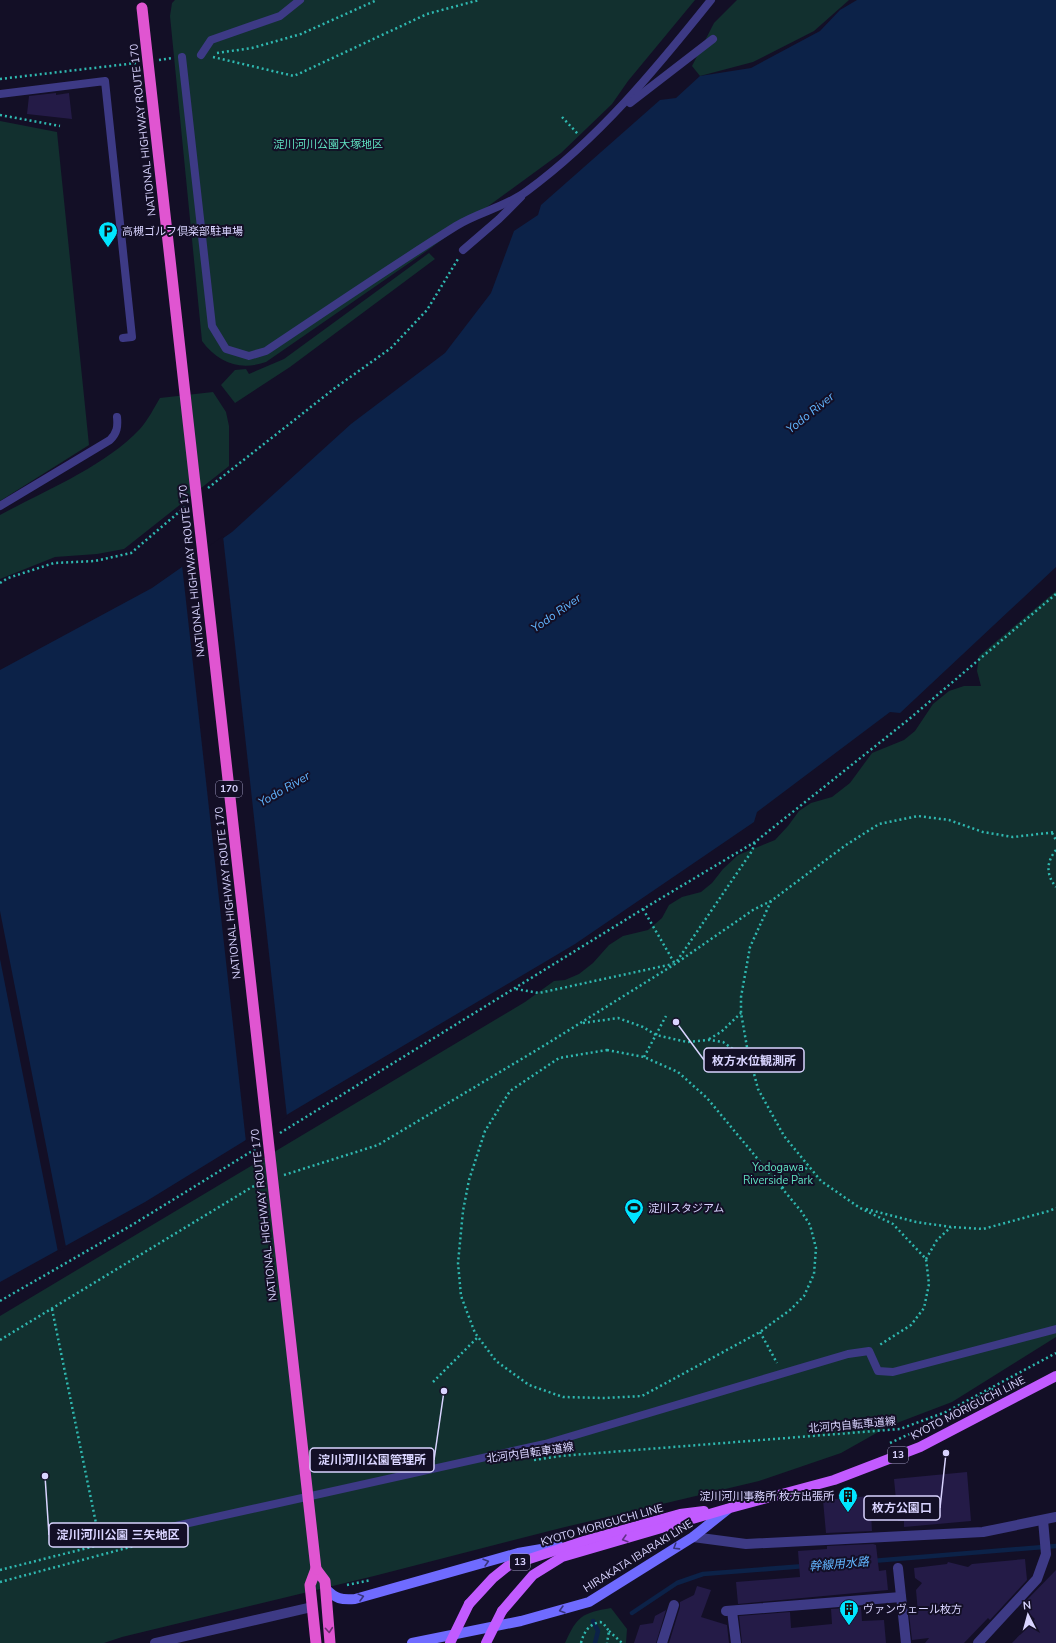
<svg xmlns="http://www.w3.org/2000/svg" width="1056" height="1643" font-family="'Nunito Sans','Noto Sans JP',sans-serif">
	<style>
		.green { fill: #12302f }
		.water { fill: #0c2248 }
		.pier { fill: #130f26 }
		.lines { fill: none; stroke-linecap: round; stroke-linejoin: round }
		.stream { stroke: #0c2248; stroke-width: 4.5 }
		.building { fill: #241b47 }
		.path { stroke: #2fb8b0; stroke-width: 2.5; stroke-dasharray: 2 3; stroke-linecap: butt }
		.service { stroke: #3d3a85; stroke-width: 8 }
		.minor { stroke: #3d3a85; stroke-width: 10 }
		.secondary { stroke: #6f6bff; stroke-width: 10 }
		.primary { stroke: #c25bff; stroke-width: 10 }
		.trunk { stroke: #e055d1; stroke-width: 11 }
		.primary-bridge { stroke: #c25bff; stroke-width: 10 }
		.trunk-bridge { stroke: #e055d1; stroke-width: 11 }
		.oneway { stroke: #623188 }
		.oneway2 { stroke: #38347d }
		.oneway3 { stroke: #6f2e73 }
		.labels { text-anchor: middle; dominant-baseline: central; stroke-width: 4; stroke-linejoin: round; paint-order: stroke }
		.shield { fill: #130f26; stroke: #9e99be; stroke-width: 1 }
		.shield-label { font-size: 10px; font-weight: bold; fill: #d9d4ff }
		.street-label { font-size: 11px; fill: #d9d4ff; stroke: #130f26 }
		.park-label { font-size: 11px; fill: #5fe0c0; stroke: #130f26 }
		.poi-label { font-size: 11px; fill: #d9d4ff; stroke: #130f26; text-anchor: start }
		.water-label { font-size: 12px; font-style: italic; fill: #62b6ff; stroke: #130f26 }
		.leader { fill: none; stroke: #d9d4ff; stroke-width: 1.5 }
		.callout-dot { fill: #d9d4ff; stroke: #130f26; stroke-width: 1.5 }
		.callout { fill: #130f26; stroke: #d9d4ff; stroke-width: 1.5 }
		.callout-label { font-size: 12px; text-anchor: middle; font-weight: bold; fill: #d9d4ff }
	</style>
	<rect width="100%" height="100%" fill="#130f26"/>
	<g class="green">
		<path d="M175 0H695L628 81 612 104 561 153 428 250 266 362C240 371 218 363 202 341L170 16 172 3Z"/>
		<polygon points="737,0 849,0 814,31 753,62 700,76 692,66 714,23"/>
		<polygon points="0,121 57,132 89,445 0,501"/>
		<polygon points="429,253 435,259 290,367 235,403 221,385 235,370 246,369 249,374 284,359"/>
		<path d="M213 392 226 412 229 426V466L124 549 97 554 55 557 0 579V515C46 490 104 467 140 429 148 420 154 408 160 398Z"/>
		<polygon points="1056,591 1056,1337 952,1402 889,1426 841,1453 759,1481 561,1528 374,1576 122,1637 104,1643 0,1643 0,1316 525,1002 554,981 565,980 579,974 593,963 609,945 623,936 648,930 662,918 669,905 682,897 701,892 712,883 723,869 738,855 775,840 788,826 799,811 811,803 832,797 850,783 872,753 904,740 915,731 933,704 949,691 964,686 981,686 977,671 979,656"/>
		<path d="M611 1608 627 1629 626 1643H565C577 1616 582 1613 611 1608Z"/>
	</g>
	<polygon class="water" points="857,0 1056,0 1056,567 900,713 890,712 757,812 754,822 575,944 293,1111 145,1202 0,1282 0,670 152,588 232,532 351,424 445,353 491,293 514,231 538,215 541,205 660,100 676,98 700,76 751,68 820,31 840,10"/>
	<g class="pier">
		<polygon points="223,536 287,1117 246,1142 182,565"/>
		<polygon points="0,911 66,1247 58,1252 0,959"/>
	</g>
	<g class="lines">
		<g class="stream">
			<polyline points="872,1561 1056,1546"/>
			<polyline points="632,1613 677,1583 703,1574 805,1566"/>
			<polyline points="593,1621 598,1631 595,1643"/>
		</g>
	</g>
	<g class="building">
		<polygon points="56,93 56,95 69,93 72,119 27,114 29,96"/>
		<polygon points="967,1472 971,1521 904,1527 904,1521 898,1521 894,1479"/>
		<polygon points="870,1496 872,1531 826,1533 823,1500"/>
		<polygon points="873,1544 876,1545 879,1571 886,1570 888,1590 738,1604 736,1582 800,1577 798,1551 827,1549 827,1546"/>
		<polygon points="1025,1559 1027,1580 990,1620 988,1618 964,1643 925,1643 929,1638 912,1640 909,1614 918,1613 916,1590 922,1583 915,1578 914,1568 947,1564 948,1562 968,1567 972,1564"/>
		<polygon points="1056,1570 1056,1643 1012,1643 1035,1619 1021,1606"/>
		<polygon points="697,1586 711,1590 701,1617 727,1625 729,1643 669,1643 680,1607 680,1602 694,1595"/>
		<polygon points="861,1607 862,1621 884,1620 886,1643 742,1643 739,1616 790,1612 791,1628 832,1624 831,1609"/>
		<polygon points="666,1610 656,1643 634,1643 640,1625 653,1623 655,1616"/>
	</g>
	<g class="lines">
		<g class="path">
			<polyline points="217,53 252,48 301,34 377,0"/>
			<polyline points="213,57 294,76 427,14 479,0"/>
			<polyline points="159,60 172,58"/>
			<polyline points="0,79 136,63"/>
			<polyline points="0,115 60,126"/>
			<polyline points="562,117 578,134"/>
			<polyline points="208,488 335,388 391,348 427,310 458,259"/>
			<polyline points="0,583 8,578 54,563 95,561 131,553 185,507"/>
			<polyline points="1052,833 1056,840"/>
			<path d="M1056 850C1046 862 1046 875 1056 887"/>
			<polyline points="771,901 750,947 741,997 741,1013 747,1047 758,1089 784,1136 821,1181 860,1208 893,1224 926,1259 929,1284 924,1308 911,1325 878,1346"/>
			<polyline points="643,909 675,964"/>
			<polyline points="677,961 752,851 755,842"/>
			<polyline points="516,989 539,993 673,964"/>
			<polyline points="583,1023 618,1018 643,1027 656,1035 687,1042 709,1040 723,1042 737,1052 750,1064"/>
			<polyline points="709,1039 721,1032 741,1013"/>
			<polygon points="607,1050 644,1057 678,1072 707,1098 801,1211 810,1225 816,1248 814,1274 804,1296 790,1310 760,1332 642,1396 604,1398 563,1397 529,1385 496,1361 475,1333 461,1296 458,1263 463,1211 469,1180 485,1131 510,1091 559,1058"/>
			<polyline points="644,1057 666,1016"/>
			<polyline points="280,1133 643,909 755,842 908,720 1056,594"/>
			<polyline points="284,1175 378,1145 545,1045 675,964 753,910 771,901 846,845 879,824 918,816 949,820 983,832 1013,837 1056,832"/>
			<polyline points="782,1188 808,1167"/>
			<polyline points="866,1209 916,1222 951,1227 983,1229 1049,1211 1056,1208"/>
			<polyline points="926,1259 937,1240 951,1227"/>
			<polyline points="0,1301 132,1225 257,1148"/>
			<polyline points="52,1309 98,1533"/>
			<polyline points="760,1332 777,1363"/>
			<polyline points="0,1340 252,1187 260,1184"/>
			<polyline points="433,1382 478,1337"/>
			<polyline points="890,1443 940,1420 995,1388"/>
			<polyline points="534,1460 560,1456 900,1429 946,1412 1056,1353"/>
			<polyline points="0,1570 143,1534"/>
			<polyline points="0,1582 149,1542"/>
			<polyline points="347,1585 371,1580"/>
			<polyline points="609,1631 622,1643"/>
			<path d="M581 1643C584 1632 588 1625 600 1622L603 1623 609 1631 607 1643"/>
		</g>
		<g class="service">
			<polyline points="201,55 211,40 280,16 300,0"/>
			<path d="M182 57 212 326 226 349 249 356 266 351C329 309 392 266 456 226 478 212 506 207 527 191 599 138 655 70 711 0"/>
			<polyline points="0,94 105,81 132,337 123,338"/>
			<polyline points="630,103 713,39"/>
			<polyline points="463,250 499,219 521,197"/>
			<path d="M0 506 110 440C117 433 118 427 117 417"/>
			<polyline points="153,1531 545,1444 848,1354 869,1351 878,1371 893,1372 1056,1329"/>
		</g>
		<g class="minor">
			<polyline points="693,1537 746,1544 983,1532 1056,1517"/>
			<polyline points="898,1568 906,1643"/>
			<polyline points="726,1611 901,1597"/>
			<polyline points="732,1611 736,1643"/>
			<polyline points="155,1643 312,1607"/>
			<polyline points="662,1643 674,1605"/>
			<polyline points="978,1643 1037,1579 1046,1554 1043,1520"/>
		</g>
		<g class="secondary">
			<path d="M326 1589C336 1599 341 1600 355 1599L518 1553 559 1546"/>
			<polyline points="412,1643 521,1621 589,1602 693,1537 728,1509"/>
		</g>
		<g class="primary">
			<polyline points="469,1604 493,1578 508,1566 584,1541 680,1514 704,1511"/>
			<polyline points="502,1611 533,1575 562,1557 730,1508 834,1480 920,1447 1056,1376"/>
		</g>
		<polyline class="trunk" points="316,1643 310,1585 316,1569 325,1581 330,1643"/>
		<g class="primary-bridge">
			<polyline points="450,1643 469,1604"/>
			<polyline points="486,1643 502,1611"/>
		</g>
		<polyline class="trunk-bridge" points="142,8 316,1569"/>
	</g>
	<defs><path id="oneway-chevron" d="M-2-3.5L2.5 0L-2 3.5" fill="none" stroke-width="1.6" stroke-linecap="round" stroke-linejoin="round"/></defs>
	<use class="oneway" href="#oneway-chevron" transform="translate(625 1539) rotate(164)"/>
	<g class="oneway2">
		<use href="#oneway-chevron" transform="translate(676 1547) rotate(148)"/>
		<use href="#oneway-chevron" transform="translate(486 1562) rotate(-16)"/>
		<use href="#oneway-chevron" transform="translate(361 1597) rotate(-15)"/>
		<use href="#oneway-chevron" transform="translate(562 1610) rotate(164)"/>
	</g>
	<use class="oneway3" href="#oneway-chevron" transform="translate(329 1630) rotate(85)"/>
	<defs>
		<symbol id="parking-pin" viewBox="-11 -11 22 30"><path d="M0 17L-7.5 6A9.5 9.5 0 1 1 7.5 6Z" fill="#00e5ff" stroke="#130f26"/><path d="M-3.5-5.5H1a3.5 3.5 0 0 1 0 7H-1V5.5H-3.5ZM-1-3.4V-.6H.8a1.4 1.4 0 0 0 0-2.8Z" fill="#111"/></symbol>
		<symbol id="stadium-pin" viewBox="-11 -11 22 30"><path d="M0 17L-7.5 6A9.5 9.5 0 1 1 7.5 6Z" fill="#00e5ff" stroke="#130f26"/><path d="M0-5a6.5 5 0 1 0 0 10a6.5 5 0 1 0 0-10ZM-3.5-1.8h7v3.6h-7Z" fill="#111"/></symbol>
		<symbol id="building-pin" viewBox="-11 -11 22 30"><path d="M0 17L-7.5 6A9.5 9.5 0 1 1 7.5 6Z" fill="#00e5ff" stroke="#130f26"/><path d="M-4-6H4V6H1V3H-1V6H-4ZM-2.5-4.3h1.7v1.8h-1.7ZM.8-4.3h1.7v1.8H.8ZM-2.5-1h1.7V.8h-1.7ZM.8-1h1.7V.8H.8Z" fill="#111"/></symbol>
	</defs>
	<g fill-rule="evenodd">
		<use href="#parking-pin" x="97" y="220" width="22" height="30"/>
		<use href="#stadium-pin" x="623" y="1197" width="22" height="30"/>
		<use href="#building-pin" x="837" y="1485" width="22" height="30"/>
		<use href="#building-pin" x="838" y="1598" width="22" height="30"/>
	</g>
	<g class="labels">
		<g class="shield">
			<rect x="216" y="781" width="26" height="16" rx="3"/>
			<rect x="888" y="1447" width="20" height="16" rx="3"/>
			<rect x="510" y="1554" width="20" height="16" rx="3"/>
		</g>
		<g class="shield-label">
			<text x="229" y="789">170</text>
			<text x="898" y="1455">13</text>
			<text x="520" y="1562">13</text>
		</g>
		<g class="street-label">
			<text transform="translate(143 130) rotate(-96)">NATIONAL HIGHWAY ROUTE 170</text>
			<text transform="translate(192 571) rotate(-96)">NATIONAL HIGHWAY ROUTE 170</text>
			<text transform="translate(228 893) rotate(-96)">NATIONAL HIGHWAY ROUTE 170</text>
			<text transform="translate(264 1215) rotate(-96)">NATIONAL HIGHWAY ROUTE 170</text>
			<text transform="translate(968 1408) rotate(-27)">KYOTO MORIGUCHI LINE</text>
			<text transform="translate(852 1425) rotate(-5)">北河内自転車道線</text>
			<text transform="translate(530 1453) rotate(-8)">北河内自転車道線</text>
			<text transform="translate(602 1525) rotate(-16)">KYOTO MORIGUCHI LINE</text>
			<text transform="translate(638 1556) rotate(-32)">HIRAKATA IBARAKI LINE</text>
		</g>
		<g class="park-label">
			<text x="328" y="144">淀川河川公園大塚地区</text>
			<text x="778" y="1167">Yodogawa<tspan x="778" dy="13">Riverside Park</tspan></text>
		</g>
		<g class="poi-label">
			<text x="122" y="231">高槻ゴルフ倶楽部駐車場</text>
			<text x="648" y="1208">淀川スタジアム</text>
			<text x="834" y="1496" text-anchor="end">淀川河川事務所 枚方出張所</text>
			<text x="863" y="1609">ヴァンヴェール枚方</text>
		</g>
		<g class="water-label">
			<text transform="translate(810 413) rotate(-39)">Yodo River</text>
			<text transform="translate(556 613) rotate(-35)">Yodo River</text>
			<text transform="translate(284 789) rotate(-30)">Yodo River</text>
			<text transform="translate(839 1564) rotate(-5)">幹線用水路</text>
		</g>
	</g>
	<path class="leader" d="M676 1022L704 1060M444 1391L434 1460M946 1453L940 1508M45 1476L49 1535"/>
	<g class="callout-dot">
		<circle cx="676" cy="1022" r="4"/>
		<circle cx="444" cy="1391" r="4"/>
		<circle cx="946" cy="1453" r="4"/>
		<circle cx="45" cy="1476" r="4"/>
	</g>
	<g class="callout">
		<rect x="704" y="1048" width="100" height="24" rx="4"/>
		<rect x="310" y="1448" width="124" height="24" rx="4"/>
		<rect x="864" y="1496" width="76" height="24" rx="4"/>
		<rect x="49" y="1523" width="139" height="24" rx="4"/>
	</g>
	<g class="callout-label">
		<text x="754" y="1065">枚方水位観測所</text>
		<text x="372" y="1464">淀川河川公園管理所</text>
		<text x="902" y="1512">枚方公園口</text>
		<text x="118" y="1539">淀川河川公園 三矢地区</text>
	</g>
	<g transform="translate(1028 1615) rotate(354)" stroke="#130f26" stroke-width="3" paint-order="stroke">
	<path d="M0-3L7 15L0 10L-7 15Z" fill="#d9d4ff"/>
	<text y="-6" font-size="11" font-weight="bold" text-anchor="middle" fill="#d9d4ff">N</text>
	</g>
</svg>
